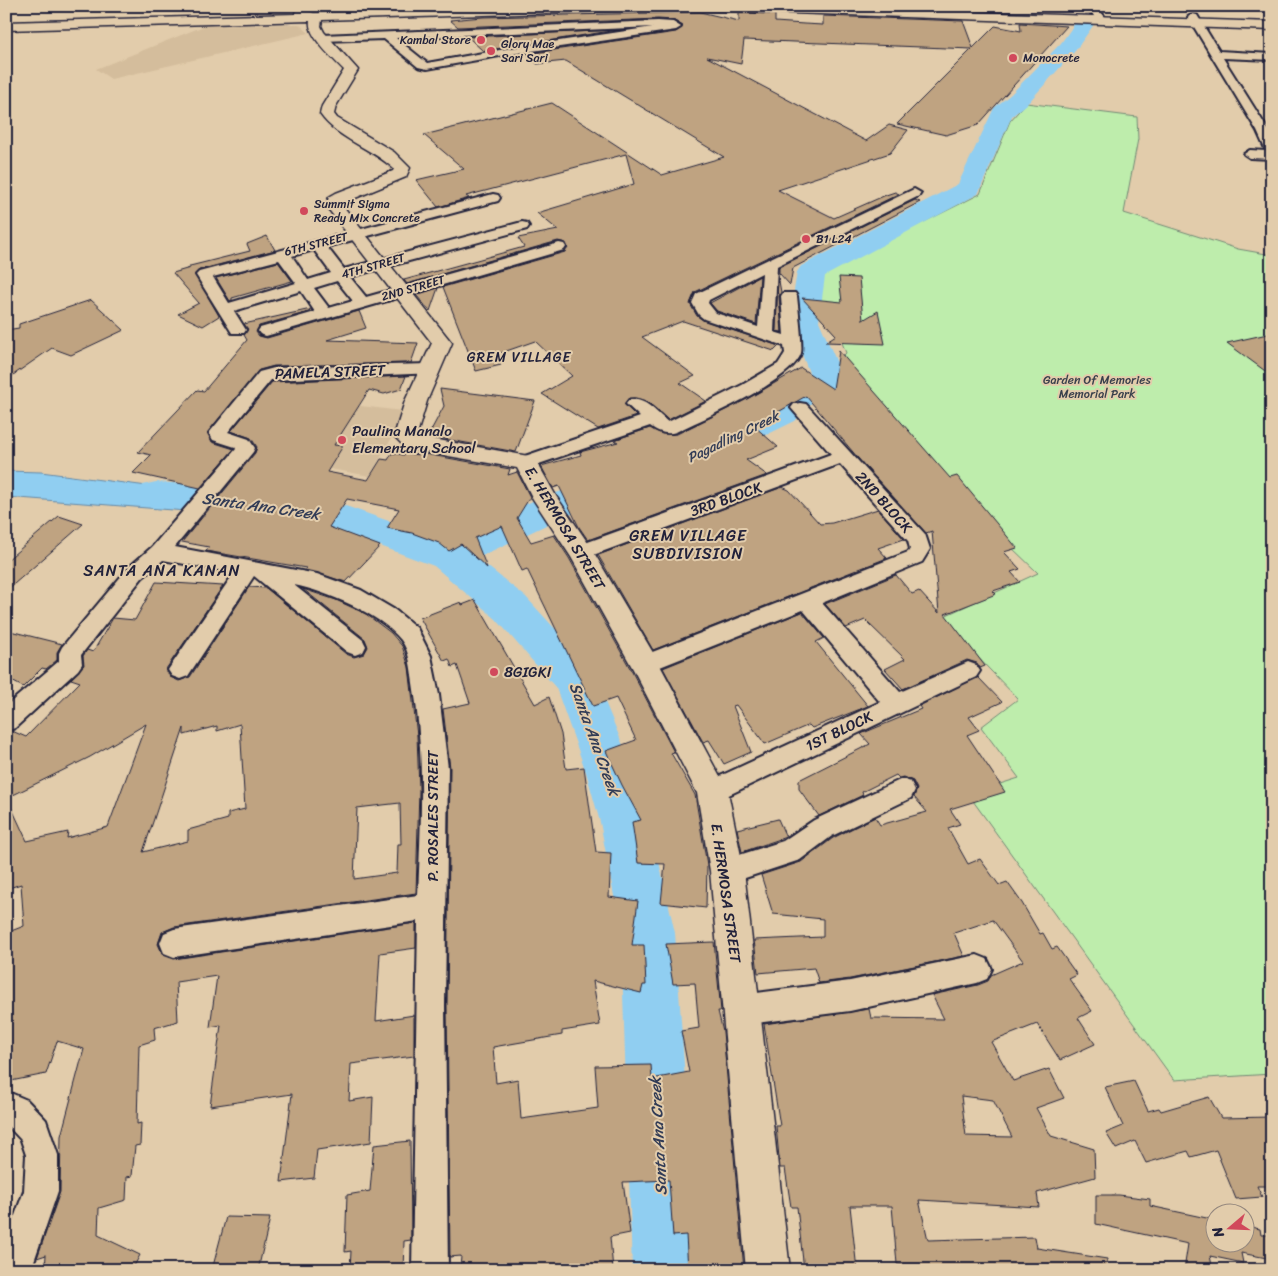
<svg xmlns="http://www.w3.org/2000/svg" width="1278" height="1276" font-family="Sriracha,sans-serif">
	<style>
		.built { fill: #d4bd9c }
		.green { fill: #beedac; stroke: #708874 }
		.water { fill: #90cef1; stroke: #6489a8 }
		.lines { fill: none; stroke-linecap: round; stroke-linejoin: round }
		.river { fill: #90cef1; fill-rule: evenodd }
		.building { fill: #bfa381; stroke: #22223b; fill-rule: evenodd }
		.street-casing { stroke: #22223b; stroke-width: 4 }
		.secondary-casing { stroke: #22223b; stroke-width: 3 }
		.street { fill: #e2ccab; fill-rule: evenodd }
		.secondary { fill: #e2ccab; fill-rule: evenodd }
		.poi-dot { fill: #d1495b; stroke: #e2ccab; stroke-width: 2 }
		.labels { text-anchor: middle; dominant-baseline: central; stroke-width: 4; stroke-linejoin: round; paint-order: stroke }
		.far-poi-label { font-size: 12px; fill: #22223b; stroke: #e2ccab; text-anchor: start }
		.far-street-label { font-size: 12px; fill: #22223b; stroke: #e2ccab }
		.far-park-label { font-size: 12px; fill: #39404c; stroke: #e2ccab }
		.far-neighbourhood-label { font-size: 14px; letter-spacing: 1px; fill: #22223b; stroke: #e2ccab }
		.far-water-label { font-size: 14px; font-style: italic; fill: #323c56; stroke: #e2ccab }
		.street-label { font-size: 15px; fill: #22223b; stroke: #e2ccab }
		.poi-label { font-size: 15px; fill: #22223b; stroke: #e2ccab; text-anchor: start }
		.water-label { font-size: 16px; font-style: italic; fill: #323c56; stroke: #e2ccab }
		.neighbourhood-label { font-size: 16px; letter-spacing: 1px; fill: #22223b; stroke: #e2ccab }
	</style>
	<rect width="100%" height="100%" fill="#e2ccab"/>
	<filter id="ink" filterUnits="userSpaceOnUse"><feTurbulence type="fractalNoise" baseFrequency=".02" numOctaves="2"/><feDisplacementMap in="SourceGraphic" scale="10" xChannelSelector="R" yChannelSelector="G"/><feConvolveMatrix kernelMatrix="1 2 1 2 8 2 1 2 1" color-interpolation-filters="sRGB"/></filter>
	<g filter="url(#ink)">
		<g class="built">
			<polygon points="299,24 309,33 111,79 96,69 204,26"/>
			<polygon points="319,401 402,411 402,420 370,476 280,460"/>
		</g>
		<polygon class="green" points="1026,103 1137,117 1138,139 1124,213 1238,249 1272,255 1272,1074 1174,1080 968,794 1019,778 981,727 1018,699 940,618 1038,573 835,377 837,362 846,353 841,340 817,314 816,299 824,272 980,194 1010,121"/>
		<polygon class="water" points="6,471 41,472 200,493 186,511 6,497"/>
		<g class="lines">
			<g class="river">
				<polygon points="1085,17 1092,19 1095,23 1075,51 1027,104 1012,116 978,194 825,276 819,321 844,379 840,386 814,400 795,421 715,460 702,463 689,460 684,452 689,444 771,407 790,386 810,375 789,321 797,272 801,266 958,184 994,108 1011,94 1061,43 1078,19"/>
				<polygon points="622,472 635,475 640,484 635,493 563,517 477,558 526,597 591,668 634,772 650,822 675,933 698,1270 632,1270 621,933 600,822 586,772 556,688 496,619 434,566 332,528 230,513 156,506 143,503 137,494 143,485 156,482 230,487 337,503 446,541 537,499"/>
			</g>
		</g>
		<g class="building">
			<polygon points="700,12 739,21 739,13 775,14 775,22 804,24 823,25 823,16 963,21 973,48 995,26 1021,31 1020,23 1067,26 978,125 946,135 897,124 972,49 744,40 741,64 707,57 866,141 889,125 908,130 890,153 778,190 834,218 886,195 895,192 899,194 695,292 690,304 697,316 703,320 779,346 774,351 683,321 642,337 695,376 680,383 706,401 668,420 646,401 635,398 629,398 624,404 636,416 598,429 542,394 572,376 535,341 495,355 501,365 476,371 443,287 565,252 568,248 566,243 558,241 407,284 404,280 524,247 518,238 558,230 537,213 634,184 626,154 466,196 469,198 438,207 416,180 464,169 424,135 552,103 662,175 724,157 566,61 537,64 527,54 676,32 683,26 673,20 658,19 458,27 450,20 483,17"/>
			<polygon points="617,30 483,51 468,37"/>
			<polygon points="915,200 920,202 793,268 790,285 779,273 779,267"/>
			<polygon points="267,236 275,250 199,270 195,274 219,316 203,326 178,314 199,303 173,273 190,268 190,266 250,251 247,244"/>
			<polygon points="278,262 292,281 232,298 232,300 230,301 216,278"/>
			<polygon points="760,276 756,324 717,311 710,303"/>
			<polygon points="778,276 781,292 779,296 782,332 776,331"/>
			<polygon points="839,277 859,278 863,320 878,311 885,344 825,342 836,335 802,298 842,302"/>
			<polygon points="438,288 430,311 416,295"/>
			<polygon points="91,300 124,330 71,355 52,348 6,380 6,330 19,328 19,324"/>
			<polygon points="311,309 312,311 259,326 256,332 259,336 267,338 359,311 366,328 327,340 418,343 411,363 274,366 259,370 208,432 212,442 234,449 200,488 133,473 151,455 138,452 197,390 204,391 247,340 244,335 248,329 244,324"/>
			<polygon points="1272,333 1272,376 1227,343"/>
			<polygon points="839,351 950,478 957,476 1017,548 1004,552 1020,569 1011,572 1020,582 993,591 996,594 945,614 985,666 980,668 977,663 967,660 903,689 885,669 905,659 865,620 846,628 825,604 896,575 912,594 919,591 939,613 932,531 926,533 863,464 806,396 754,426 778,447 746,460 767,475 588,540 579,527 559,486 553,488 541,466 581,455 580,452 618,442 614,440 650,428 662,434 677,434 747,399 801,368 833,389"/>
			<polygon points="406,376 401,389 384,394 369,390 334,445 343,446 327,472 368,480 381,459 388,460 392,453 404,455 406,453 418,455 419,453 510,469 508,475 517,472 530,497 517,518 531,542 554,535 569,558 631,670 674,752 671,753 695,795 707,865 706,908 661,903 665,864 638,863 632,822 641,820 622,785 606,751 636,740 616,698 593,706 527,569 522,571 502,526 475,538 487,568 461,544 449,551 439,543 412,533 387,528 399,509 347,499 329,527 380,546 346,582 305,570 306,568 206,551 209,547 182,542 255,453 257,447 251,438 231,431 272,382"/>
			<polygon points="440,389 535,401 516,452 428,436 444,406"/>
			<polygon points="782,487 789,490 820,524 832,523 878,509 904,539 878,548 887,558 653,650 598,555"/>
			<polygon points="59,516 83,524 6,591 6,561"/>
			<path d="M156 582 223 586 166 669 170 677 179 681 190 677 249 587 266 588 346 654 354 657 364 654 368 647 365 639 303 589 336 600 366 614 391 633 402 646 409 667 417 736 419 789 416 893 174 927 162 932 158 944 163 955 174 959 416 923V948L380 953 376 1021 414 1015V1056L351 1064 349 1101 373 1097 371 1142 317 1150 314 1178 281 1182 292 1094 210 1106 221 1025 210 1027 217 976 176 982 178 1021 154 1028 155 1040 139 1045 137 1124 141 1123 140 1145 135 1146 132 1176 127 1177 126 1200 99 1208 98 1235 140 1255 132 1270H45L46 1255 37 1258 60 1192 61 1136 84 1049 57 1041 46 1074 6 1082V933L24 926 21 884 6 889V733L12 731 26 737 80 682 71 679 84 665 83 656 87 650 93 652 113 618 135 620ZM146 724 108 827 67 838 68 832 27 841 7 798 90 757ZM240 724 245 809 228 813V819L188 830V841L143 852 184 728V735L217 726V731ZM400 803 401 844H398L397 873 354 879 357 808Z"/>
			<polygon points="475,600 535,704 549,697 561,734 566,769 584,767 596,852 611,853 609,897 638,901 632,945 644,945 646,985 643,985 641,993 593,981 600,1025 562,1031 562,1035 493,1047 496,1083 518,1079 521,1119 598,1108 595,1066 651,1065 652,1079 689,1072 681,1031 699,1028 695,983 673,984 666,944 714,942 721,1011 718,1011 723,1032 744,1270 688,1270 686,1235 673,1236 669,1180 623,1182 630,1233 610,1237 613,1270 460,1270 461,1256 450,1257 447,1005 450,768 443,709 470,703 457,665 452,667 449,659 444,661 420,618 461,602 462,605"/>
			<polygon points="802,612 824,638 816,642 868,706 812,728 809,725 765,744 736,705 733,706 751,752 724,764 709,740 703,742 663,668"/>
			<polygon points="6,630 62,644 57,652 57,660 46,669 42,668 23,687 6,678"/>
			<path d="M978 677 1002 702 969 717 979 730 967 735 1005 792 950 809 960 824 948 828 968 864 980 859 999 885 1007 882 1022 903 1040 934 1043 933 1052 949 1057 947 1077 975 1069 979 1092 1011 1078 1018 1095 1044 1060 1060 1037 1024 991 1042 1013 1081 1049 1069 1064 1098 1036 1108 1051 1136 1094 1149 1095 1177 1037 1193 1039 1207 919 1200 928 1240 1035 1237 1037 1248 1107 1259 1106 1270H939L897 1264 892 1206H850L857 1270H804L797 1207H791L785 1168H780L776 1126H780L764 1024 869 1009 871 1018 944 1019 932 995 978 985 988 981 991 975 1023 961 993 920 954 933 964 956 850 979 819 983 814 968 758 973 754 940 823 937V919L773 914 761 875 801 862 833 838 875 817 880 825 927 812 914 797 917 789 913 781 903 777 899 778 896 775 862 792 863 795 819 816 799 789V780L870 744 861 734 921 709 919 706ZM961 1096 993 1100 1012 1137 966 1136Z"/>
			<polygon points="778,819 786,837 742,852 737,829"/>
			<polygon points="1134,1081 1148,1111 1159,1108 1161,1111 1209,1097 1221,1118 1272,1117 1272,1186 1257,1186 1262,1197 1236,1199 1216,1150 1191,1157 1188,1151 1146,1163 1135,1141 1116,1149 1106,1133 1123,1126 1105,1087"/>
			<polygon points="410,1141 411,1240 404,1241 403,1270 350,1270 351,1251 345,1252 347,1195 370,1191 374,1145"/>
			<polygon points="1096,1195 1119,1195 1150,1199 1150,1206 1216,1220 1216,1244 1246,1244 1246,1226 1260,1229 1261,1235 1272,1235 1272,1259 1241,1253 1243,1263 1210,1256 1213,1270 1184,1270 1188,1244 1096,1224"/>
			<polygon points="226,1217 270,1218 258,1270 212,1270"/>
		</g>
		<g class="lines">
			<defs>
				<g id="street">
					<path d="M1075 6C1093 6 1097 5 1107 20L1102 23 1098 22 1092 13Z"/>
					<polygon points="1193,14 1197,15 1219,51 1272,54 1272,60 1223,58 1272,136 1272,159 1250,158 1244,154 1250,150 1266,151 1257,131 1188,17"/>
					<path d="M658 21 673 22 681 27 676 30 505 55 427 69 418 67 384 39 322 41 317 38 322 35ZM653 27 505 49 427 63 396 38Z"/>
					<path d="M914 189 921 193 919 196 777 266 774 332 784 335 781 296 783 293H795L797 296C798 306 803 346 801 353 794 380 703 419 676 432 666 435 658 432 650 426L533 466 526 468 519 466 517 462 519 458 640 417 626 404 629 400C644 396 657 413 668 422L742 385 778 364 785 353 784 346 704 319 699 315 692 303 696 294ZM762 273 758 327 716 313 708 303 709 300Z"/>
					<path d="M493 194 498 195 500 198 498 201 327 247 344 269 522 222 527 223 529 226 527 229 350 277 366 297 559 243 564 244 566 247 564 250 266 336 260 334 258 331 260 328 315 312 301 291 234 311 246 330 244 333H232L196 275 199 272ZM314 250 331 273 308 280 292 256ZM279 260 296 283 229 303 213 277ZM337 281 353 301 329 308 314 288Z"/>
					<path d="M429 364 435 365 438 369 435 373 271 380 228 432 249 439 255 448 253 452 175 547 317 574 361 590 395 610 417 628 431 656 439 695 448 768 445 1005 448 1270H412L418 921 174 957 164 953 160 943 164 933 174 929 418 895C421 823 425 754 413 683 411 669 410 652 401 640 381 614 325 591 294 585L363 640 366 646 363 652 355 655 347 652 254 576 188 676 180 679 172 676 168 670 172 664 234 573 163 560 142 578 81 655 82 664 78 670 15 728 6 731V706L59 661V653L62 647 128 568 152 547 236 449 235 447 213 440 209 433 259 372 274 368Z"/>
					<polygon points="800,403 806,404 925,534 930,549 922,562 822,603 900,692 968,662 976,665 980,671 976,677 712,803 703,800 699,792 703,784 880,702 803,610 645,673 637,670 633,664 637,658 908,552 910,549 908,541 840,464 588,557 581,559 574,557 571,552 574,547 831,454 791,408 794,404"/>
					<polygon points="902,779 911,782 915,790 911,798 832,836 800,860 727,884 717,880 713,871 717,862 783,841 814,820"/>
					<polygon points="977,955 987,959 992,969 987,979 977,983 850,1011 741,1025 730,1021 726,1010 730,999 741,995 850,981"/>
					<polygon points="6,1091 27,1100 46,1120 58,1155 58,1191 31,1270 6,1270 6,1240 24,1191 26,1155 21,1140 6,1124"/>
				</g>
				<path id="secondary" d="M550 6H797L1272 22V30L682 9 322 20 321 26 324 32 358 70 336 106 334 114 337 118 394 152 410 168 406 177 348 201 343 206 452 343 427 401 417 434 421 437 534 457 556 496 590 546 655 656 728 792 744 871 790 1270H746L710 871 697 793 633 669 571 557 533 499 517 468 414 450 406 448 394 436 405 401 432 343 326 206 329 197 336 193 393 171 394 169C372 148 337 139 320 114L322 106 344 70C334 59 307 36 310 21L6 30V22L295 14 296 9 300 8 314 13Z"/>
			</defs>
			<use href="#street" class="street-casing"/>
			<use href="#secondary" class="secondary-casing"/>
			<use href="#street" class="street"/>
			<use href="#secondary" class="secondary"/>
		</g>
	</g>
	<g class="poi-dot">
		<circle cx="481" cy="40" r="5"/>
		<circle cx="491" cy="51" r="5"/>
		<circle cx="1013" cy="58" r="5"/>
		<circle cx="304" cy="211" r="5"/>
		<circle cx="806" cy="239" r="5"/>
		<circle cx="342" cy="440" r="5"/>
		<circle cx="494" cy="672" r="5"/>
	</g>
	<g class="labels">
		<g class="far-poi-label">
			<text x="471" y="40" text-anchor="end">Kambal Store</text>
			<text x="501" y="44">Glory Mae<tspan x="501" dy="14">Sari Sari</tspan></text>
			<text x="1023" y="58">Monocrete</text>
			<text x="314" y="204">Summit Sigma<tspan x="314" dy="14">Ready Mix Concrete</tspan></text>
			<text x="816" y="239">B1 L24</text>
		</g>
		<g class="far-street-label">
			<text transform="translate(316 244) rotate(-14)">6TH STREET</text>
			<text transform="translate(373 266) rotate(-16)">4TH STREET</text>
			<text transform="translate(413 288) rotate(-16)">2ND STREET</text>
		</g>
		<g class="far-park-label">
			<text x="1097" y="380">Garden Of Memories<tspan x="1097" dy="14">Memorial Park</tspan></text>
		</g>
		<g class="far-neighbourhood-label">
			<text x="519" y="357">GREM VILLAGE</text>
		</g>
		<g class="far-water-label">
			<text transform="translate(733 437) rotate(-26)">Pagadling Creek</text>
		</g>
		<g class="street-label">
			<text transform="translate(330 372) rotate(-2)">PAMELA STREET</text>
			<text transform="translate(726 499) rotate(-20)">3RD BLOCK</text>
			<text transform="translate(884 502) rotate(48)">2ND BLOCK</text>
			<text transform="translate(565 528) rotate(59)">E. HERMOSA STREET</text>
			<text transform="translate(839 731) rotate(-26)">1ST BLOCK</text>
			<text transform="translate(433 816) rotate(-90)">P. ROSALES STREET</text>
			<text transform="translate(726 893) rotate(82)">E. HERMOSA STREET</text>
		</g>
		<g class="poi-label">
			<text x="352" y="431">Paulina Manalo<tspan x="352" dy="17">Elementary School</tspan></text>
			<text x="504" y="672">8GIGKI</text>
		</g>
		<g class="water-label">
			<text transform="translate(261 506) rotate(8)">Santa Ana Creek</text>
			<text transform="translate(595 739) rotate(70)">Santa Ana Creek</text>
			<text transform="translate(658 1136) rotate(-93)">Santa Ana Creek</text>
		</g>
		<g class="neighbourhood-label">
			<text x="688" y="535">GREM VILLAGE<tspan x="688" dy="18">SUBDIVISION</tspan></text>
			<text x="162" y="570">SANTA ANA KANAN</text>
		</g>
	</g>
	<rect width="1278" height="1276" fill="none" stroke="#e2ccab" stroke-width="25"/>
	<rect x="12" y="12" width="1253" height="1251" fill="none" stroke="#22223b" stroke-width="2" filter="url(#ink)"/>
	<g transform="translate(1230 1228) rotate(251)"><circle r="24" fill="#e2ccab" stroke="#95887e"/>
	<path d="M0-4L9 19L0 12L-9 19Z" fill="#d1495b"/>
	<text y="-8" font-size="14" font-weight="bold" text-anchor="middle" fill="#22223b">N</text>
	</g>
</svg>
